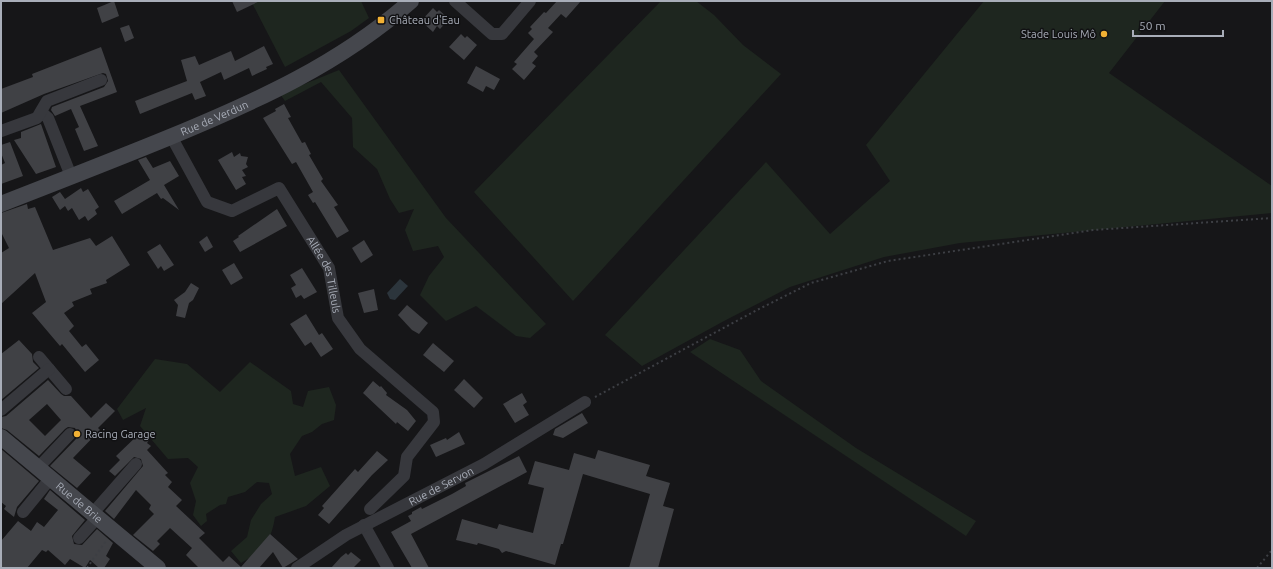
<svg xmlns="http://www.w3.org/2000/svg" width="1273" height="569" font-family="Ubuntu,sans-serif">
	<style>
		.green { fill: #1e261f }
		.water { fill: #2c353c }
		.building { fill: #404145; fill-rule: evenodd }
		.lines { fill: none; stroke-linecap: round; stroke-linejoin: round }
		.path { stroke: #3d3f44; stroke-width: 2; stroke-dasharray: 2 3; stroke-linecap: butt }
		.street { stroke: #37383d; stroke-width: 12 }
		.secondary { stroke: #45474d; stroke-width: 16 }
		.poi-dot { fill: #f2b134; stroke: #111113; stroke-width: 1.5 }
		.labels { text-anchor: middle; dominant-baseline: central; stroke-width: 3; stroke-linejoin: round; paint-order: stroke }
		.poi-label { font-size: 11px; fill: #a8adb8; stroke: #111113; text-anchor: start }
		.street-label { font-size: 11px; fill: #a8adb8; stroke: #111113 }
	</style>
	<rect width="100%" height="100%" fill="#161618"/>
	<g class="green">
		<polygon points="251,1 361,1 369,18 351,31 285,67"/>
		<polygon points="661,1 696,1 714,15 743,45 781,74 573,301 474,192"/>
		<polygon points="984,1 1165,1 1109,73 1272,186 1272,213 960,243 884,257 790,287 724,321 642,366 605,335 766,162 830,234 890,181 866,145"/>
		<polygon points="339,70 446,218 546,324 530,338 516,336 476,306 446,321 420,295 429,276 444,257 438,246 413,251 405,230 414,209 399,213 390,199 377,169 353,147 352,118 321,82 285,101 280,94"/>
		<polygon points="710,339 740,350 761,381 856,448 976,521 966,536 690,352"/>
		<path d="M155 359 187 364 220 392 250 362 291 391 293 404 303 407 308 391 329 387 336 405 334 420 322 424 312 432 302 436 290 454 295 476 321 467 330 486 306 506 275 517C271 543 262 550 241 563L231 551 247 537 251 520 261 504 272 494 269 483 257 482 245 492 228 497 226 504 220 505 206 514 207 521 201 526 193 515 196 501 190 483 198 467 188 458 168 459 140 426 146 408 123 420 117 409Z"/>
	</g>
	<polygon class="water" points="400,279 408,286 395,300 390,299 387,293"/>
	<g class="building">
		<polygon points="114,1 119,16 102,23 97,8"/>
		<polygon points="232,1 260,1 237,12"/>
		<polygon points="557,1 581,1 566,18 561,14 548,28 553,32 534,52 538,56 532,63 536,66 524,80 512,69 517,64 514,62 534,39 528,33 532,29 530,27 544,12 546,13"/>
		<polygon points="433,8 437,12 439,10 449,19 440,29 437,26 433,32 421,21"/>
		<polygon points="129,25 134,38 125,42 120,28"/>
		<polygon points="461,34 465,38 467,36 477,45 464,60 449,47"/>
		<polygon points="264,46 273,64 266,67 267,69 252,76 249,68 224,80 221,72 200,82 206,96 195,100 192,93 140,114 135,101 187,81 181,60 195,56 199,65 231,51 235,61"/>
		<polygon points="101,47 117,92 80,106 98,146 84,151 75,129 79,127 71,109 55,116 51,110 52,107 104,87 108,81 106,74 103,73 44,94 1,113 1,89 33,77 32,74"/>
		<polygon points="476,66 500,79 494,90 486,86 483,92 467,83"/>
		<polygon points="284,104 291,117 288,118 302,143 305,142 311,154 309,155 323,179 321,181 338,205 334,207 349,231 337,238 315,202 313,203 308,195 313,192 296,162 292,164 263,118 276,111 275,109"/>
		<polygon points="41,124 56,167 36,174 14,140 21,138 21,132"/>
		<polygon points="10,142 23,176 1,184 1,165 5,163 1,153 1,145"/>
		<polygon points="232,152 234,157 240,153 241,156 248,157 246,164 248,167 242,170 246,176 242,177 246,184 236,190 218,160"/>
		<polygon points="146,157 153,168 170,161 179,176 164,185 179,210 163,198 161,199 157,193 122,214 114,201 150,180 138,160"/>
		<polygon points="81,188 83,192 88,189 99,207 95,210 97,214 88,221 85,216 79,220 72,208 68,211 65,206 60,210 52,197 60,192 65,199"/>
		<polygon points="27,204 28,209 35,207 53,250 90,238 96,246 112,236 130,265 106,280 107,283 90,289 92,294 72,302 74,306 64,313 74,326 69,331 82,347 86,344 99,360 85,372 62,344 60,346 32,313 46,302 35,273 1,304 1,253 9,248 1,232 1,213"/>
		<polygon points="277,209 287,226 240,252 233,241 239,237 238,236"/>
		<polygon points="207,236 213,247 205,252 199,242"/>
		<polygon points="364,240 373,255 361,263 352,248"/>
		<polygon points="160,244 174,265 164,271 161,266 158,269 147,252"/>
		<polygon points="234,263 243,278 231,285 222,270"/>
		<polygon points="302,268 317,292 304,299 301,295 296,298 291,288 296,285 290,275"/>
		<polygon points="191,283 199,288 193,300 189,303 185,318 176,316 178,305 174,300 185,292"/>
		<polygon points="374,289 378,310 364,313 358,293"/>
		<polygon points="407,305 428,323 419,334 412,330 398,315"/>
		<polygon points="306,314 319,335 322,333 333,349 321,357 311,342 305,346 290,324"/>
		<polygon points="19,340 32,354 33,362 39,368 1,400 1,354"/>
		<polygon points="433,343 454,361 444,372 423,355"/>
		<polygon points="464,379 483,398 474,408 454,390"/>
		<path d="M48 380 61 394 64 396H71L91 418 106 403 115 411 98 428 100 430 73 458 91 473 77 488 50 466 76 439 77 432 75 428 68 427 65 429 39 456 7 430 1 428V417L6 416ZM47 404 61 420 45 436 29 420Z"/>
		<polygon points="373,381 380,387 381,386 387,393 386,395 407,410 416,421 408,431 397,422 396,424 363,393"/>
		<polygon points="522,393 527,402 523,405 529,415 515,423 503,404"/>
		<polygon points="582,413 588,423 563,438 553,435 555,429"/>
		<polygon points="141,432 149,440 147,443 151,446 147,450 168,473 165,475 172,482 168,487 182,500 176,506 205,533 199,538 223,562 229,556 241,567 270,534 298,559 283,568 273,552 259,568 199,568 186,555 192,548 170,528 157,541 160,544 153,551 133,535 154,514 149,509 151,505 136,490 114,519 105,511 143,466 141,459 134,457 115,476 109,471 120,460 116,456"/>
		<polygon points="459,432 465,444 436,457 430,445 446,438 447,440"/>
		<polygon points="1,449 39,481 17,507 14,517 4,509 6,506 1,502"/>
		<polygon points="598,450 650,465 646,476 670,483 663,506 674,509 658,568 629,568 650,494 583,474 563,544 561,544 555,565 506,551 502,553 499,549 478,543 477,545 456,540 462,519 497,529 499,524 533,533 544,488 528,484 535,461 569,470 574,453 595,459"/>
		<polygon points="377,451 388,460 372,475 329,524 318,515 324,508 322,506 355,469 358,472"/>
		<polygon points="519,456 527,472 411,534 429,568 412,568 391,532 411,521 408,516 412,514 412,512 421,507 422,509 452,494 466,486 465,483"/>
		<polygon points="50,490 85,520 72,536 74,544 82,545 97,529 113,543 106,556 110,559 104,568 99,568 90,560 85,568 70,559 65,565 48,550 46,552 42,550 27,568 1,568 1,541 18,521 31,531 37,522 44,527 58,510 44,499"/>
		<polygon points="351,552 361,560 354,567 356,568 331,568 341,557 346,553 348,555"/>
	</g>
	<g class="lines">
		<g class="path">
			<polyline points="595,397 757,310 811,283 888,261 1093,230 1272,218"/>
			<polyline points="87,568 106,541"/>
			<polyline points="1257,568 1272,550"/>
		</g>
		<g class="street">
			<polyline points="455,1 492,34 502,34 530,1"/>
			<polyline points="41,112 48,118 71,176"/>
			<polyline points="1,131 37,118 47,101 101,80"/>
			<path id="s1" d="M171 136 207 202 232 211 279 188 329 268 338 318 360 349 433 412 434 422 407 457 404 476 370 509"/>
			<polyline points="39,357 66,389"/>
			<polyline points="1,410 49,369"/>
			<polyline points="37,469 70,434"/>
			<polyline points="23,512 50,479"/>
			<polyline points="93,513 136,464"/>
			<polyline points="364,525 388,568"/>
			<polyline points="79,538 98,517"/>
			<path id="s2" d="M297 568 346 535 484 464 585 402"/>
		</g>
		<g class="secondary">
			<path id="s3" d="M1 204C57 182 114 160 170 137 257 101 340 64 411 1"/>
			<path id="s4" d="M1 437 158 568"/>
		</g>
	</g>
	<g class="poi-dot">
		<rect x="377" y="16" width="8" height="8" rx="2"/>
		<circle cx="1104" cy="34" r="4"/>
		<circle cx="77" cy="434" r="4"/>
	</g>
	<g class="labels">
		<g class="poi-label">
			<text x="389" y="20">Château d'Eau</text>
			<text x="1096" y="34" text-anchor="end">Stade Louis Mô</text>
			<text x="85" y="434">Racing Garage</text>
		</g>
		<g class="street-label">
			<text stroke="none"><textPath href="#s3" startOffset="230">Rue de Verdun</textPath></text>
			<text stroke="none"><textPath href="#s1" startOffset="253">Allée des Tilleuls</textPath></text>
			<text stroke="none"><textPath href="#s2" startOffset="166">Rue de Servon</textPath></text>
			<text stroke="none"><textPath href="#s4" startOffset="102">Rue de Brie</textPath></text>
		</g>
	</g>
	<rect width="1273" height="569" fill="none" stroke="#a8adb8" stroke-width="4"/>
	<path d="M1133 30v6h90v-6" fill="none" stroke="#a8adb8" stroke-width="2"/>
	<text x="1139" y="30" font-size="12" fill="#a8adb8" stroke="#111113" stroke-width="3" paint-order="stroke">50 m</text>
</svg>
